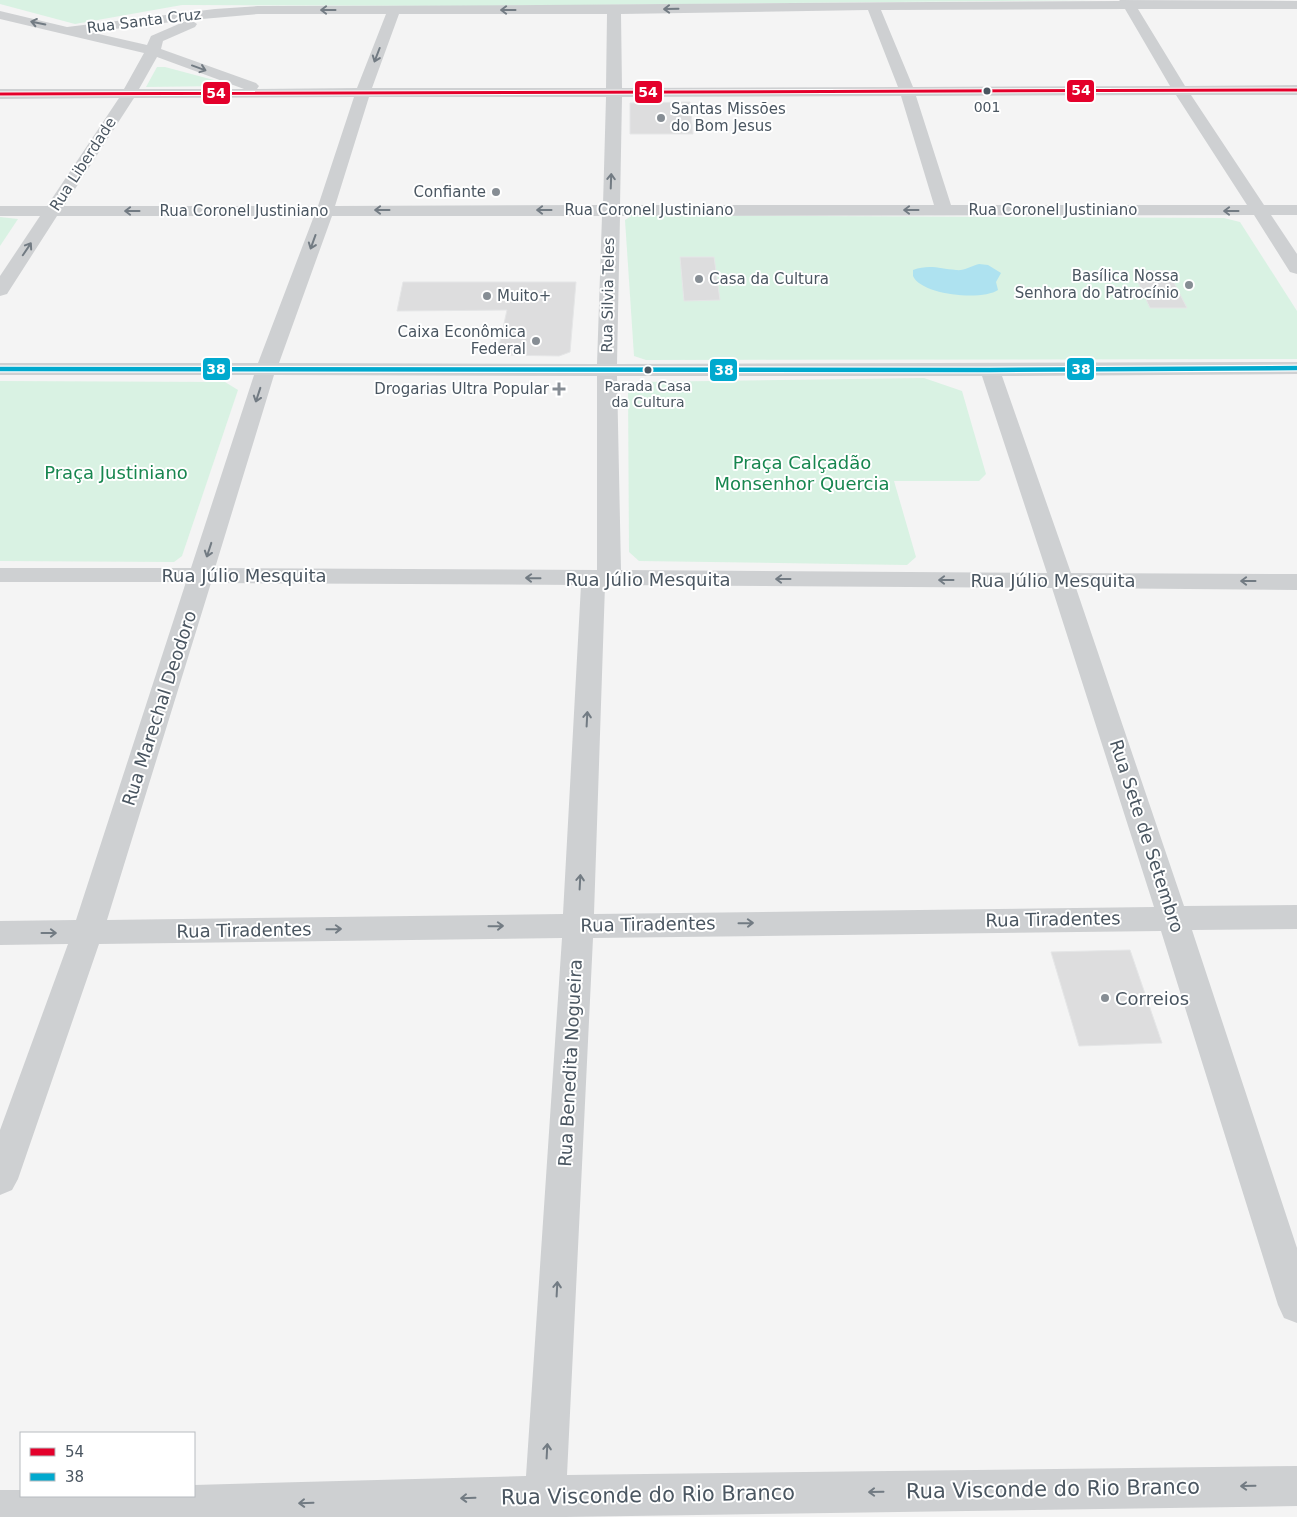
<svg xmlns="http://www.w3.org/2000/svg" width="1297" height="1517" font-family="'DejaVu Sans',sans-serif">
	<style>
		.green { fill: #d9f2e3 }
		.water { fill: #aee2f0 }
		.building { fill: #ddddde; stroke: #e5e6e7 }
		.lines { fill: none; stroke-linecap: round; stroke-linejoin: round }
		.minor { fill: #ced0d2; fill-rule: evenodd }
		.bus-1-casing { stroke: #fff; stroke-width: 5 }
		.bus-2-casing { stroke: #fff; stroke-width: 7 }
		.bus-1 { stroke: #e4002b; stroke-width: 3 }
		.bus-2 { stroke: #00a9ce; stroke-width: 4.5 }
		.oneway { stroke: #727b83 }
		.bus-dot { fill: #4a5661; stroke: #fff; stroke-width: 2 }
		.poi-dot { fill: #868d94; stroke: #fff; stroke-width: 2 }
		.labels { text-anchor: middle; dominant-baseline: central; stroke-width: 4; stroke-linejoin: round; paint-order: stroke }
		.far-bus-label { font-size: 14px; fill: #4a5661; stroke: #fff }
		.far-street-label { font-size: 15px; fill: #4a5661; stroke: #fff }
		.far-poi-label { font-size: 15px; fill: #4a5661; stroke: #fff; text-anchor: end }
		.park-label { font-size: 18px; fill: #17864f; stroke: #fff }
		.street-label { font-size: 18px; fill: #4a5661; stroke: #fff }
		.poi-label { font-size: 18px; fill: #4a5661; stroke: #fff; text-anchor: start }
		.near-street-label { font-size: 21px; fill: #4a5661; stroke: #fff }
		.line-badge { stroke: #fff; stroke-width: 2 }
		.badge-label { font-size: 14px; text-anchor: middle; font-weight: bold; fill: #fff }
	</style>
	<rect width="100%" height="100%" fill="#f4f4f4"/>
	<g class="green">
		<polygon points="0,0 1099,0 486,6 182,5 75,24 0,4"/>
		<polygon points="157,67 165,67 225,83 224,86 146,87"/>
		<polygon points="633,215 1224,218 1240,222 1297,311 1297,359 646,360 634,356 625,220"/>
		<polygon points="0,217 18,219 0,246"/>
		<polygon points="924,378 962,391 986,474 979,481 894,481 916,557 907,565 639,561 629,552 628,386 636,382"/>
		<polygon points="0,381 225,382 238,390 182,556 174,562 0,561"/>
	</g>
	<path class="water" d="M979 264 988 265 1001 273 996 282 998 290C982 301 921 295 913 276V270C930 264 940 269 956 270 964 271 971 266 979 264Z"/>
	<g class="building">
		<polygon points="690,102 693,134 630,134 630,103"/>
		<polygon points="680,257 714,257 720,300 684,301"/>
		<polygon points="1133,271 1168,271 1187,308 1150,308"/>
		<polygon points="403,282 576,282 570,352 559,356 497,355 507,310 397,311"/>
		<polygon points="1130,950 1162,1043 1079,1046 1051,952"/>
	</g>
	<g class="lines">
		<path class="minor" d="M1119 0 1297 1V9H1138L1185 86 1297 85V95H1191L1264 205H1297V215H1271L1297 254V274L1290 272 1254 215 620 216 617 364 1297 362V374L1002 376 1071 573 1297 574V590L1076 588 1184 906 1297 905V929L1192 930 1297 1248V1323L1284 1318 1278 1305 1161 931 593 938 567 1475 1297 1466V1506L565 1517H0V1490H21V1496H194V1485L526 1476 562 938 99 944 18 1179 12 1190 0 1195V1130L68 944 0 945V921L76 920 186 582H0V568H191L254 375H0V363H258L314 216H57L7 294 0 296V276L40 216H0V206H47L119 98 0 99V89H124L144 53 0 19V11L67 27 215 9 258 6C545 6 833 2 1120 1ZM1125 9 1170 86 913 87 881 10ZM868 10 898 87 622 88 621 14ZM258 14H386L357 88 257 89 259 86 256 83 161 49 163 41 195 27 197 24 191 20ZM399 14H607L606 88H372ZM188 20 151 36 147 45 90 32ZM157 57 244 89H139ZM1176 95 1247 205H951L916 96ZM901 96 934 205H620L622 97ZM354 97 318 206H64L134 98ZM369 97H606L603 205 335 206ZM332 216H602L597 364 279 363ZM274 375 597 376V570L215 568ZM617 376H982L1047 573 621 570ZM211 583 581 585 563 914 107 920ZM605 585 1052 588 1154 907 594 914Z"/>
		<defs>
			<polyline id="bus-1" points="0,94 1297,90"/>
			<polyline id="bus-2" points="0,369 990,370 1297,368"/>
		</defs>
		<use href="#bus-1" class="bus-1-casing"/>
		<use href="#bus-2" class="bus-2-casing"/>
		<use href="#bus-1" class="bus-1"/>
		<use href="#bus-2" class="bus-2"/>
	</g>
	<defs><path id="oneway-shaft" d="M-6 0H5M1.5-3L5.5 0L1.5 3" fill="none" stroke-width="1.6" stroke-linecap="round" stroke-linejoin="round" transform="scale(1.25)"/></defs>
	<g class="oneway">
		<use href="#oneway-shaft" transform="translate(671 9) rotate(179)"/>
		<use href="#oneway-shaft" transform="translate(328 10) rotate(180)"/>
		<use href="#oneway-shaft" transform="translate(508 10) rotate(-180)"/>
		<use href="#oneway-shaft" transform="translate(38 23) rotate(-168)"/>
		<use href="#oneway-shaft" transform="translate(377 55) rotate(111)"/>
		<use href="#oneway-shaft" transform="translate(199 68) rotate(20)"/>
		<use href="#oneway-shaft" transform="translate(611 181) rotate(-88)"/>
		<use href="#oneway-shaft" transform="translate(382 210) rotate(180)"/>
		<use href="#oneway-shaft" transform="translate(544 210) rotate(180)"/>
		<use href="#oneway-shaft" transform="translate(911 210) rotate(-180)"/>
		<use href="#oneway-shaft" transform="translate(132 211) rotate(180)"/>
		<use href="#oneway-shaft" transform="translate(1231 211) rotate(-180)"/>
		<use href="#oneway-shaft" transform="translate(313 242) rotate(110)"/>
		<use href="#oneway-shaft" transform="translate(27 249) rotate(-56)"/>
		<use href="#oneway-shaft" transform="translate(258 395) rotate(108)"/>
		<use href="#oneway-shaft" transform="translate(209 550) rotate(108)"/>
		<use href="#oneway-shaft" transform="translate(533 578) rotate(-179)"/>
		<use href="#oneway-shaft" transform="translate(783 579) rotate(-180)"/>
		<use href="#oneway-shaft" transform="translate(946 580) rotate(-180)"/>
		<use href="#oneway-shaft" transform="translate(1248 581) rotate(-180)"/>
		<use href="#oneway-shaft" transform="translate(587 719) rotate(-87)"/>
		<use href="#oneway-shaft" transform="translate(580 882) rotate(-87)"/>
		<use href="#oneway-shaft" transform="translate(746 923) rotate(-1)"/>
		<use href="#oneway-shaft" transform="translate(496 926) rotate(-1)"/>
		<use href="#oneway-shaft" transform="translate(334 929) rotate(-1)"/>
		<use href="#oneway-shaft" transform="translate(49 933)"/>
		<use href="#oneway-shaft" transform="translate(557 1289) rotate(-87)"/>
		<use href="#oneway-shaft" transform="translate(547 1451) rotate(-87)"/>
		<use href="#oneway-shaft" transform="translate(1248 1486) rotate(179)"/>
		<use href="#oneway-shaft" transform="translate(876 1492) rotate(179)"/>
		<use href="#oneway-shaft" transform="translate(468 1498) rotate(178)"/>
		<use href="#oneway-shaft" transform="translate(306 1503) rotate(178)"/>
	</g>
	<g class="bus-dot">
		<circle cx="987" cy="91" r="4.5"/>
		<circle cx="648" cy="370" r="4.5"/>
	</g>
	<g class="poi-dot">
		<circle cx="661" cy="118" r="5"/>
		<circle cx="496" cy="192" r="5"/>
		<circle cx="699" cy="279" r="5"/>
		<circle cx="1189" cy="285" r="5"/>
		<circle cx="487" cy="296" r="5"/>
		<circle cx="536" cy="341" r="5"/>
		<path d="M556.5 381.5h5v5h5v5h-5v5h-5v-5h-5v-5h5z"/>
		<circle cx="1105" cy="998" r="5"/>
	</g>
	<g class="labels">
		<g class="far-bus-label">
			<text x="987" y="107">001</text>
			<text x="648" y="386">Parada Casa<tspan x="648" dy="16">da Cultura</tspan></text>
		</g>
		<g class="far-street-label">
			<text transform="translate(144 21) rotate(-7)">Rua Santa Cruz</text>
			<text transform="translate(83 164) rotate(-57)">Rua Liberdade</text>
			<text x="649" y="210">Rua Coronel Justiniano</text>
			<text x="1053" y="210">Rua Coronel Justiniano</text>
			<text x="244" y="211">Rua Coronel Justiniano</text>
			<text transform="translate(608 295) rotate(-89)">Rua Silvia Teles</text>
		</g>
		<g class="far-poi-label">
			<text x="671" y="109" text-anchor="start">Santas Missões<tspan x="671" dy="17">do Bom Jesus</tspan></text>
			<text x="486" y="192">Confiante</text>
			<text x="1179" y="276">Basílica Nossa<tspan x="1179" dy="17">Senhora do Patrocínio</tspan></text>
			<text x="709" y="279" text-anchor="start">Casa da Cultura</text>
			<text x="497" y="296" text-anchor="start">Muito+</text>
			<text x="526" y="332">Caixa Econômica<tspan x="526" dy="17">Federal</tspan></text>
			<text x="549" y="389">Drogarias Ultra Popular</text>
		</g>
		<g class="park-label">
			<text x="802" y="462">Praça Calçadão<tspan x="802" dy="21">Monsenhor Quercia</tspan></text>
			<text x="116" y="472">Praça Justiniano</text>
		</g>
		<g class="street-label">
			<text x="244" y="575">Rua Júlio Mesquita</text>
			<text x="648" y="579">Rua Júlio Mesquita</text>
			<text x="1053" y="580">Rua Júlio Mesquita</text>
			<text transform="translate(159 708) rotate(-72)">Rua Marechal Deodoro</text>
			<text transform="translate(1147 836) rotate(72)">Rua Sete de Setembro</text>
			<text transform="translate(1053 919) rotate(-1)">Rua Tiradentes</text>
			<text transform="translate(648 924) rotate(-1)">Rua Tiradentes</text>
			<text transform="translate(244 930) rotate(-1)">Rua Tiradentes</text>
			<text transform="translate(570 1063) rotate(-87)">Rua Benedita Nogueira</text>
		</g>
		<g class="poi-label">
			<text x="1115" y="998">Correios</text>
		</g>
		<g class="near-street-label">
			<text transform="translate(1053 1489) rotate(-1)">Rua Visconde do Rio Branco</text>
			<text transform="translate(648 1495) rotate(-1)">Rua Visconde do Rio Branco</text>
		</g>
	</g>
	<g class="line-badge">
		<rect x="1066" y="79" width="29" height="24" rx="5" fill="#e4002b"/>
		<rect x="634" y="80" width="29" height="24" rx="5" fill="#e4002b"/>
		<rect x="202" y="81" width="29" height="24" rx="5" fill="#e4002b"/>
		<rect x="202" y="357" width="29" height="24" rx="5" fill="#00a9ce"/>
		<rect x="1066" y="357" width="29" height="24" rx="5" fill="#00a9ce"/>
		<rect x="709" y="358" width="29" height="24" rx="5" fill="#00a9ce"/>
	</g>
	<g class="badge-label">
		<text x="1081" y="95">54</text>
		<text x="648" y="97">54</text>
		<text x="216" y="98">54</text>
		<text x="216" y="374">38</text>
		<text x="1081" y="374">38</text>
		<text x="724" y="375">38</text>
	</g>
	<rect x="20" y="1432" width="175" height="65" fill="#ffffff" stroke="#b7bbc0"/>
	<rect x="30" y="1448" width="25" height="8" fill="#e4002b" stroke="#b7bbc0"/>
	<text x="65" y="1457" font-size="15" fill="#4a5661">54</text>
	<rect x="30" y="1473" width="25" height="8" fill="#00a9ce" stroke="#b7bbc0"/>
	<text x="65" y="1482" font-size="15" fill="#4a5661">38</text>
</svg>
